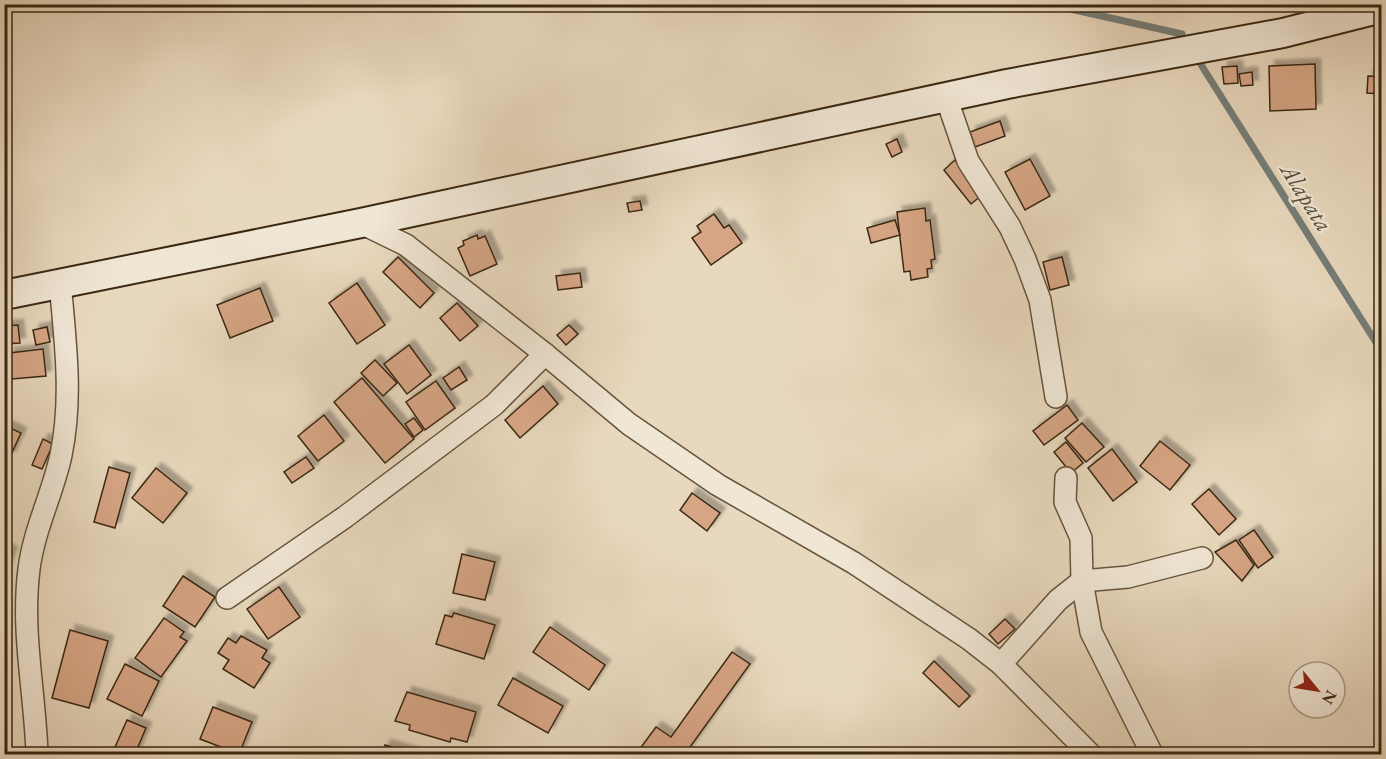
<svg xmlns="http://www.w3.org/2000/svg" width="1386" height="759" font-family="'EB Garamond',serif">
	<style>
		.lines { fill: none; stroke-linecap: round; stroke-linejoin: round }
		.stream { stroke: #757e78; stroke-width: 7 }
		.building { fill: #d6a585; stroke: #3b2812; stroke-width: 1.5; filter: url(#shadow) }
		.street-casing { stroke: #66543d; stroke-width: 24 }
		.secondary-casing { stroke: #3b2812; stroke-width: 32 }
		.street { stroke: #f0e6d4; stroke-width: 21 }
		.secondary { stroke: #f0e6d4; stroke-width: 28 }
		.labels { text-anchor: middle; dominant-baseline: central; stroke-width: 5; stroke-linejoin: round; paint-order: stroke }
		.water-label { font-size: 24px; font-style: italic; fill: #534c3c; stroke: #f0e6d4 }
	</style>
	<defs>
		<filter id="shadow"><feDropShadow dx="5.5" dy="-5.5" stdDeviation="1.5" flood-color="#0004"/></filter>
	</defs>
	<rect width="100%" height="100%" fill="#e8d8bd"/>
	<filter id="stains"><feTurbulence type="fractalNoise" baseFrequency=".00333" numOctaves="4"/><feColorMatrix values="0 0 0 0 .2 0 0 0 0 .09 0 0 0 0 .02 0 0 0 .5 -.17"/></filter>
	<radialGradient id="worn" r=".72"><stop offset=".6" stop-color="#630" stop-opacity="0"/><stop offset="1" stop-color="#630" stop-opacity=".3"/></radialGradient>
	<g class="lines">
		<g class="stream">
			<polyline points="1048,4 1182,34"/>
			<polyline points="1200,63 1382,352"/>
		</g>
	</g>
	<g class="building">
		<polygon points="1315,64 1316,109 1270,111 1269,66"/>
		<polygon points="1237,66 1238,83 1224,84 1222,67"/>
		<polygon points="1252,72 1253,85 1241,86 1239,74"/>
		<polygon points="1368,76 1382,77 1382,94 1367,93"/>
		<polygon points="1000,121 1005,136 975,147 970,132"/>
		<polygon points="897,139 902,152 892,157 886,144"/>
		<polygon points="1030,159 1050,196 1025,210 1005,172"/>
		<polygon points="955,160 982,195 971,204 944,170"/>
		<polygon points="640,201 642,210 629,212 627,203"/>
		<polygon points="925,208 926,221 930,220 935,259 931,260 932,268 927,269 928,277 911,280 910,271 904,272 897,212"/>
		<polygon points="714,214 724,228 729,225 742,243 711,265 692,238 701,232 697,226"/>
		<polygon points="895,220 900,235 871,243 867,228"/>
		<polygon points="477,235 478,239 485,236 497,264 470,276 458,248 464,245 463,241"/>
		<polygon points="398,257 434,293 420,308 383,272"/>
		<polygon points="1062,257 1069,285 1050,290 1043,262"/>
		<polygon points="580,273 582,287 558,290 556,276"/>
		<polygon points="357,283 385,325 357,344 329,303"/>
		<polygon points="260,288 273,321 230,338 217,305"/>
		<polygon points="457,303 478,326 460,341 440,318"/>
		<polygon points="18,325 20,343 4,344 4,326"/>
		<polygon points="569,325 578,334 566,345 557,335"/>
		<polygon points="47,327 50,342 36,345 33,330"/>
		<polygon points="409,345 431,375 407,394 384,364"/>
		<polygon points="43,349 46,376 12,379 9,353"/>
		<polygon points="375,360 397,383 383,396 361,373"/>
		<polygon points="459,367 467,380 451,390 443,378"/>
		<polygon points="362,378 414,439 385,463 334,402"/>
		<polygon points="436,381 455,408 425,430 406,402"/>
		<polygon points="543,386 558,404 520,438 505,420"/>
		<polygon points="1067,405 1078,420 1044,445 1033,431"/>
		<polygon points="324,415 344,441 318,461 298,436"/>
		<polygon points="414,418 423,430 414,437 405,424"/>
		<polygon points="1082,423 1104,447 1086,462 1065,438"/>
		<polygon points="4,425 21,433 10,457 4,455"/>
		<polygon points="43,439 53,444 42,469 32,465"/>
		<polygon points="1160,441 1190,465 1170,490 1140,466"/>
		<polygon points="1066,442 1083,463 1071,473 1054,452"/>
		<polygon points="1112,449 1137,482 1113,501 1088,468"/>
		<polygon points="306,457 314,468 292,483 284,472"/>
		<polygon points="109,467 130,473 115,528 94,522"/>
		<polygon points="156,468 187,493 163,523 132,498"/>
		<polygon points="1209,489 1236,519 1219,535 1192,504"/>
		<polygon points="692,493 720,513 707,531 680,510"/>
		<polygon points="1254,530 1273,557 1258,568 1239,540"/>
		<polygon points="1236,540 1254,565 1242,581 1215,552"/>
		<polygon points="4,549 12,552 4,575"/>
		<polygon points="462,554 495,562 485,600 453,593"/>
		<polygon points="183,576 215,597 195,627 163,606"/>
		<polygon points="279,587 300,617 268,639 247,609"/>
		<polygon points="454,613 495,625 484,659 436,644 445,615 452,617"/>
		<polygon points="164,618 184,632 180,637 187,641 161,677 135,658"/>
		<polygon points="1005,619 1015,629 998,644 989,634"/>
		<polygon points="550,627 605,665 589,690 533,652"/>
		<polygon points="70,630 108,641 89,708 52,698"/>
		<polygon points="241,636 267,650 262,658 270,663 254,688 223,669 229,660 218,653 228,638 236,643"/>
		<polygon points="732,652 750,664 685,754 636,754 656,727 671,737"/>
		<polygon points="934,661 970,696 959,707 923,673"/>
		<polygon points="125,664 159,681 142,716 107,699"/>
		<polygon points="513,678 563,706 548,733 498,705"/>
		<polygon points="407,692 476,712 467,742 451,738 450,742 409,730 410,725 395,721"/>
		<polygon points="213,707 252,722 239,754 200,739"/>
		<polygon points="127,720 146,728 135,754 112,754"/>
		<polygon points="385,745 414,753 414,754 382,754"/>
	</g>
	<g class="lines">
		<defs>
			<g id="street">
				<polyline points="946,97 968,161 1010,227 1025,259 1040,300 1056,397"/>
				<polyline points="361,223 406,245 545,354 629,424 718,485 854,563 969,639 1001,664 1090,754"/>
				<polyline points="1066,478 1065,502 1081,538 1082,581 1128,577 1202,558"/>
				<polyline points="227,598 345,517 494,405 545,354"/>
				<polyline points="1001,664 1058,600 1082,581 1091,632 1152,754"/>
				<path d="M37 754C35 692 21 632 29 569 34 529 53 493 61 455 73 397 65 340 60 282"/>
			</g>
			<polyline id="secondary" points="4,295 361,223 1007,84 1283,33 1382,8"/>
		</defs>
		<use href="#street" class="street-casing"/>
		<use href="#secondary" class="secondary-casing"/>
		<use href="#street" class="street"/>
		<use href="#secondary" class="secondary"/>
	</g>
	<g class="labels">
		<g class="water-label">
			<text transform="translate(1307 197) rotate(58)">Alapata</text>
		</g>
	</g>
	<rect width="1386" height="759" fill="none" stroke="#e8d8bd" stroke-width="24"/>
	<rect x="6" y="6" width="1374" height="747" fill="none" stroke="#3b2812" stroke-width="3"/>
	<rect x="12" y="12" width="1362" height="735" fill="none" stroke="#3b2812" stroke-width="1.5"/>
	<g transform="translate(1317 690) rotate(120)"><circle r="28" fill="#f0e6d4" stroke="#a89a86" stroke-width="1.5"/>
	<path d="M0-4.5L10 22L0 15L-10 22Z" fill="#8f2418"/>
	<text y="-9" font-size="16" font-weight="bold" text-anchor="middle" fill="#3b2812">N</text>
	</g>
	<rect width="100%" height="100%" filter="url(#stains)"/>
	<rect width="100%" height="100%" fill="url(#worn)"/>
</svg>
